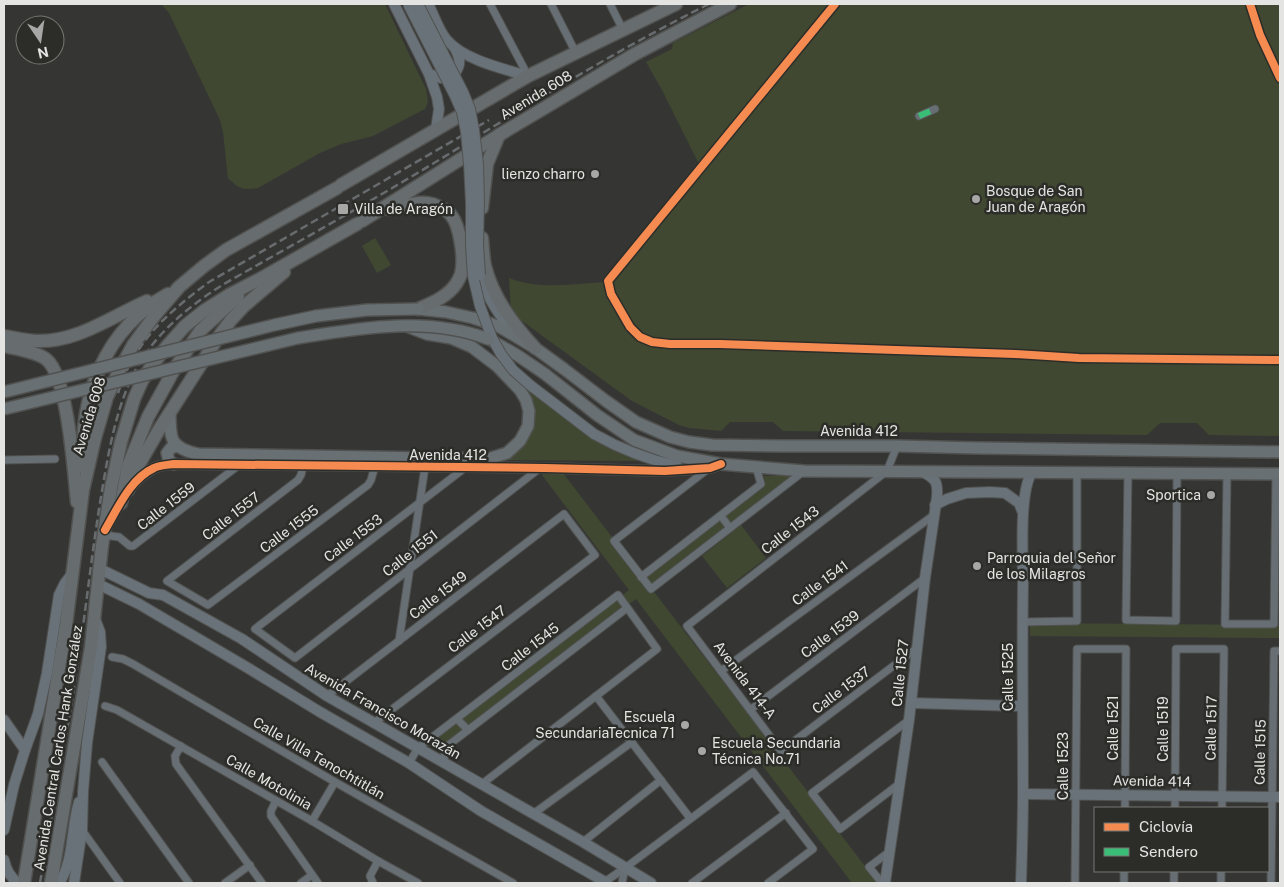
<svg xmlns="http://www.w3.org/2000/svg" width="1284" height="887" font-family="'Public Sans',sans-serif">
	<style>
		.green { fill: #404831 }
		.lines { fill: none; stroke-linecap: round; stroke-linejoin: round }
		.street-casing { stroke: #515250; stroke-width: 9 }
		.secondary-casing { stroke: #515250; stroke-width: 12 }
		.primary-casing { stroke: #515250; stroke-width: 14 }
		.highway-casing { stroke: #515250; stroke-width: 15 }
		.street { stroke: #676f75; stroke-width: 7 }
		.secondary { stroke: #697278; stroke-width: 10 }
		.primary { stroke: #697074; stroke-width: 11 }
		.highway { stroke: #676c6e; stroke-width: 12 }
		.rail { stroke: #686c6e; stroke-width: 2.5; stroke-dasharray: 8 4; stroke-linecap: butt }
		.secondary-bridge-casing { stroke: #515250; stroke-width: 12; stroke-linecap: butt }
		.primary-bridge-casing { stroke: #515250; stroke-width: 14; stroke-linecap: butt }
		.secondary-bridge { stroke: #697278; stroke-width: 10 }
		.primary-bridge { stroke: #697074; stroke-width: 11 }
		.quiet { stroke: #3abd76; stroke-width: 6; stroke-dasharray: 12 6; stroke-linecap: butt }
		.cycleway-casing { stroke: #2c2d29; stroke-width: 11 }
		.cycleway { stroke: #f68b52; stroke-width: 8 }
		.poi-dot { fill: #a7a8a6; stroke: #2c2d29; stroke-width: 2 }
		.labels { text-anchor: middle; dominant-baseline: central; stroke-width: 5; stroke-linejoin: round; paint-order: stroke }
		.street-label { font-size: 14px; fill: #e4e5e3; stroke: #2c2d29 }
		.poi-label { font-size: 14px; fill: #e4e5e3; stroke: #2c2d29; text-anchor: start }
	</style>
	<rect width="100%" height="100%" fill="#353634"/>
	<g class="green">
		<path d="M161 4H385L426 89 428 102 425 109 373 136 341 144 320 153 258 188C242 190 239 189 228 178L223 132 220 120 169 13Z"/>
		<path d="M749 4H1280V436L1209 435 1197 423H1160L1147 435 783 431 773 422H730L721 431 689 428 679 425 632 401 511 313 509 278C539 290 573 284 604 282L613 272 700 166 662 90 646 62 672 49 673 43Z"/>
		<polygon points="375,238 391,265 377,273 362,246"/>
		<polygon points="525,388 592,436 645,461 501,460 524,440"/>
		<polygon points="545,472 563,473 644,579 764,487 765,482 764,476 794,476 651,588 878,883 852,883 636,599 444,745 441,753 427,745 629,590 542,475"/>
		<polygon points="741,525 766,558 727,588 702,556"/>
		<polygon points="1030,623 1280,625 1280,638 1030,636"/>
	</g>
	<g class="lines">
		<defs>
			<g id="street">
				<polyline points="490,4 528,76"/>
				<polyline points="551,4 576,53"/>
				<polyline points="610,4 623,30"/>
				<polyline points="919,116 935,109"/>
				<polyline points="897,446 887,471 687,626 781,751 917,648"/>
				<polyline points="4,460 55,459"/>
				<polyline points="303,466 301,475 298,480 167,581 208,605 368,485 371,480 375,466"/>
				<polyline points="466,467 255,629 295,658 540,468"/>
				<polyline points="708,469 614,541 651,589 804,471"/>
				<polyline points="1128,473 1126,620 1176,621 1177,473"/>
				<polyline points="1227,474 1225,624 1274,624 1276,474"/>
				<polyline points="721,516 730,528"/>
				<polyline points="104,535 119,537 130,546 133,546 239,465"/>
				<polyline points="641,577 761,484 756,467"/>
				<polyline points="1022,622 1077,621 1077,472"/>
				<polyline points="399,641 425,467"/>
				<polyline points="112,657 123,659 133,664 335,782 513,883"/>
				<polyline points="721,671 934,515"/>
				<polyline points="327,696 564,514 595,555 374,723"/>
				<polyline points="596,696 690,818"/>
				<polyline points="105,706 117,710 312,821 378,861 418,883"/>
				<polyline points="750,710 925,578"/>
				<polyline points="457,719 468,730"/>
				<polyline points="181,746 175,756 176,764 262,883"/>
				<polyline points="102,762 189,883"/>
				<polyline points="409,763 418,748 618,595 657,649 482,784"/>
				<polyline points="445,764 444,756 446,747 627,608"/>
				<polyline points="899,784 840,829 812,793 909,720"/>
				<polyline points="276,801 271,811 271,816 318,883"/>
				<polyline points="1175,808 1176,649 1224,649 1222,808"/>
				<polyline points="533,814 632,742"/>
				<polyline points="312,821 335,782"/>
				<polyline points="82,830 120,883"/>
				<polyline points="583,842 661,780"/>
				<polyline points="225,883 250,865"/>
				<polyline points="301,883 312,875"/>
				<polyline points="373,883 370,876 378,861"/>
				<polyline points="603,883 625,868 753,772 813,849 768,883"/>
				<polyline points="622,883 625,868"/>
				<polyline points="692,883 786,813"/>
				<polyline points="882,883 869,867 889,852"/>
				<polyline points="1075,883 1077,649 1126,649 1125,808"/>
				<polyline points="1124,883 1124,871"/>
				<polyline points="1174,883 1174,871"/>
				<polyline points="1221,883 1221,871"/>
				<polyline points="1271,883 1274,651 1280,651"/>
			</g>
			<g id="secondary">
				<polyline points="394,4 429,74 437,97 439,109 436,130"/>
				<path d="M428 4C434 15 438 29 446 39 463 60 504 69 528 76"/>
				<path d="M429 74 441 78 454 74C462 65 460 57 454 47"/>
				<path d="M480 275C488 299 498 315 515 333"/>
				<path d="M594 434C622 450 646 459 677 466"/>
				<polyline points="935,505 947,499 966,493 990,492 1005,493 1019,503 1023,513"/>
				<path d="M107 526C119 505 131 479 154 468 160 465 167 465 174 464L545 468 665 471 710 468 721 464"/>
				<polyline points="100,569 149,593 163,595 242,639 327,696 583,842 651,883"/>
				<polyline points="98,584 139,604 248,668 320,712 409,763 481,811 607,883"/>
				<polyline points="911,703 1022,706"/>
				<polyline points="4,720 25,750"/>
				<polyline points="1023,794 1280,797"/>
				<polyline points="4,830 14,785 25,750 38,714 47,673 59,595 65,583 72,574"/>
				<path d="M4 860C6 870 10 877 18 883"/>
				<path d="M59 883C74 862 71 828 79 802"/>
				<polyline points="74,883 82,830 83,792 87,743 101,647 100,632 95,619"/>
				<path d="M885 883 909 720 925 578 937 497C938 482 936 479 923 472"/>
				<path d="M1021 883C1022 853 1023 822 1023 792 1023 722 1022 652 1023 582 1023 556 1019 492 1032 472"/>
			</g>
			<g id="primary">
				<polyline points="418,309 446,312 473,318 498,326 535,348 564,369 606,401 636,422 670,437 689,442 712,445 783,446 897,446 978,448 1280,452"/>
				<polyline points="489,339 517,355 545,374 597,415 634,440 677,456 721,464 804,471 1280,474"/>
				<path d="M170 413C170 439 170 448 198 454L488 459 507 453 520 441 528 426 529 411 526 400 520 390 497 366 472 347 451 338 427 334 409 327"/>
				<polyline points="174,464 169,461 167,453 171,448 177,446"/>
			</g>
			<g id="highway">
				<polyline points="341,185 528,76 676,4"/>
				<polyline points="482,208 487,164 499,135"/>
				<path d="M389 209C400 207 417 201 427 203 435 204 446 209 451 215 460 226 465 259 461 274 460 277 458 281 456 284 447 297 432 303 418 309"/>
				<polyline points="362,221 499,135 635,54 730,4"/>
				<path d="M482 238C483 247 483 257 485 266 493 298 513 324 535 348"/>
				<path d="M4 336C14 338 24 340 35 341 76 343 111 317 147 301"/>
				<path d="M4 346C16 349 38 352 47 360 68 378 74 474 77 502"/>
				<path d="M84 468C78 397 105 329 168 294"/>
				<polyline points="128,490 138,466 160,428 219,336 231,320 244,306 284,272"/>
				<polyline points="121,503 128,466 148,417 175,368 200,331 238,296"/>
				<polyline points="24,883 66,625 83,490 95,438 107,397 119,371 133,345 155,315 179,287 204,266 226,250 337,188"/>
				<polyline points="51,883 91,647 102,546 111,488 121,442 134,399 142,381 152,365 168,345 185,326 205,310 229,295 260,279 357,224"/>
			</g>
		</defs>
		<use href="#street" class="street-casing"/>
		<use href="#secondary" class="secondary-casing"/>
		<use href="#primary" class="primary-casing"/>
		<use href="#highway" class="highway-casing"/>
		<use href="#street" class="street"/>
		<use href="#secondary" class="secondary"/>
		<use href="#primary" class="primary"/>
		<use href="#highway" class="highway"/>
		<g class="rail">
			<path d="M118 393C122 381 127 368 134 357 152 326 181 303 209 282L489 120"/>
			<path d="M40 883C53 805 69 727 80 648 88 592 94 535 104 479 110 444 117 409 132 377 151 337 187 307 224 284 294 244 365 205 434 163 524 108 614 51 709 4"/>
		</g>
		<defs>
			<g id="secondary-bridge">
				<polyline points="408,4 455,96 462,112 466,132 469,164 471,203 471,245 473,276 480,306 492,338 501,354 513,370 530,385 594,434"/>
				<polyline points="418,4 463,92 470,109 474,130 478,164 479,202 478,245 480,275"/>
			</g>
			<g id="primary-bridge">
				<polyline points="4,392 274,325 316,316 367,310 418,309"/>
				<path d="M4 409 298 338C360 328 428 316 488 339"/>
			</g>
		</defs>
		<use href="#secondary-bridge" class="secondary-bridge-casing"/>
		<use href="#primary-bridge" class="primary-bridge-casing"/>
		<use href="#secondary-bridge" class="secondary-bridge"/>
		<use href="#primary-bridge" class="primary-bridge"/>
		<polyline class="quiet" points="919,116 935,109"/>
		<defs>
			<g id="cycleway">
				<polyline points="835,4 608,281 611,294 630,327 640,337 652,342 670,344 720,344 1015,354 1079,358 1280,360"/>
				<polyline points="1250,4 1260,35 1280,78"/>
				<path d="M105 530C118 508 130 479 154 468 160 465 167 465 174 464L545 468 665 471 710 468 721 464"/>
			</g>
		</defs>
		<use href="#cycleway" class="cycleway-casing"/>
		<use href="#cycleway" class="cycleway"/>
	</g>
	<g class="poi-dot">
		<circle cx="595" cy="174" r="5"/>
		<circle cx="976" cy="199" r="5"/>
		<rect x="337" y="203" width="12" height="12" rx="2.5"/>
		<circle cx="1211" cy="495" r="5"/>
		<circle cx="977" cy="566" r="5"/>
		<circle cx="685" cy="725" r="5"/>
		<circle cx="702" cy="751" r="5"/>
	</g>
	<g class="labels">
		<g class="street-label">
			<text transform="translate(536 95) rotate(-31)">Avenida 608</text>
			<text transform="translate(89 416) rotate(-73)">Avenida 608</text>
			<text x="859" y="431">Avenida 412</text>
			<text x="448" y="455">Avenida 412</text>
			<text transform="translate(166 506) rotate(-38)">Calle 1559</text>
			<text transform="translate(231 516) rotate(-38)">Calle 1557</text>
			<text transform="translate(289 529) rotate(-37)">Calle 1555</text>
			<text transform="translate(790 530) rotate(-38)">Calle 1543</text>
			<text transform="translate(353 538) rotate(-37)">Calle 1553</text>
			<text transform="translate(410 553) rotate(-38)">Calle 1551</text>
			<text transform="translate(820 583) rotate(-36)">Calle 1541</text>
			<text transform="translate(438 595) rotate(-38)">Calle 1549</text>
			<text transform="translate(477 629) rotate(-37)">Calle 1547</text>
			<text transform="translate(830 634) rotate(-37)">Calle 1539</text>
			<text transform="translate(530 647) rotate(-38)">Calle 1545</text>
			<text transform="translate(900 673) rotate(-84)">Calle 1527</text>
			<text transform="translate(1008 677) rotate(-90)">Calle 1525</text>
			<text transform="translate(745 680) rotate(53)">Avenida 414-A</text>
			<text transform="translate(841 690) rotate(-37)">Calle 1537</text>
			<text transform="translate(383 711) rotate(30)">Avenida Francisco Morazán</text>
			<text transform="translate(1113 728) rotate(-90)">Calle 1521</text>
			<text transform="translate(1211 728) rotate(-89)">Calle 1517</text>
			<text transform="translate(1163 729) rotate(-90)">Calle 1519</text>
			<text transform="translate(58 748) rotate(-81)">Avenida Central Carlos Hank González</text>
			<text transform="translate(1260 752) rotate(-89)">Calle 1515</text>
			<text transform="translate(319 758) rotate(30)">Calle Villa Tenochtitlán</text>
			<text transform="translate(1063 766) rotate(-90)">Calle 1523</text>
			<text transform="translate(1152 781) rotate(1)">Avenida 414</text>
			<text transform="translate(269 782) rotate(30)">Calle Motolinia</text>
		</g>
		<g class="poi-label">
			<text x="585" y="174" text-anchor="end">lienzo charro</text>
			<text x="986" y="191">Bosque de San<tspan x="986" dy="16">Juan de Aragón</tspan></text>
			<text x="354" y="209">Villa de Aragón</text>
			<text x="1201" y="495" text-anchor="end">Sportica</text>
			<text x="987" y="558">Parroquia del Señor<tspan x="987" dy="16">de los Milagros</tspan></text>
			<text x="675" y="717" text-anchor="end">Escuela<tspan x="675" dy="16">SecundariaTecnica 71</tspan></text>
			<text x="712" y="743">Escuela Secundaria<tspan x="712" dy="16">Técnica No.71</tspan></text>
		</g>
	</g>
	<rect width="1284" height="887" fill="none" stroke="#e4e5e3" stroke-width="10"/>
	<rect x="1094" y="807" width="175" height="65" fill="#2c2d29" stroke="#767773"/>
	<rect x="1104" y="823" width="25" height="8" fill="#f68b52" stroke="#767773"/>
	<text x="1139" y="832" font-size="15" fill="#e4e5e3">Ciclovía</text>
	<rect x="1104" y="848" width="25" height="8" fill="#3abd76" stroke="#767773"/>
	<text x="1139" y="857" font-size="15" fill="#e4e5e3">Sendero</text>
	<g transform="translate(40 40) rotate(167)"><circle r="24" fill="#2c2d29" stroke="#767773"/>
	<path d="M0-4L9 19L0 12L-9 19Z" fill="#a7a8a6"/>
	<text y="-8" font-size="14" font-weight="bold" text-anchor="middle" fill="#e4e5e3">N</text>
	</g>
</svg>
